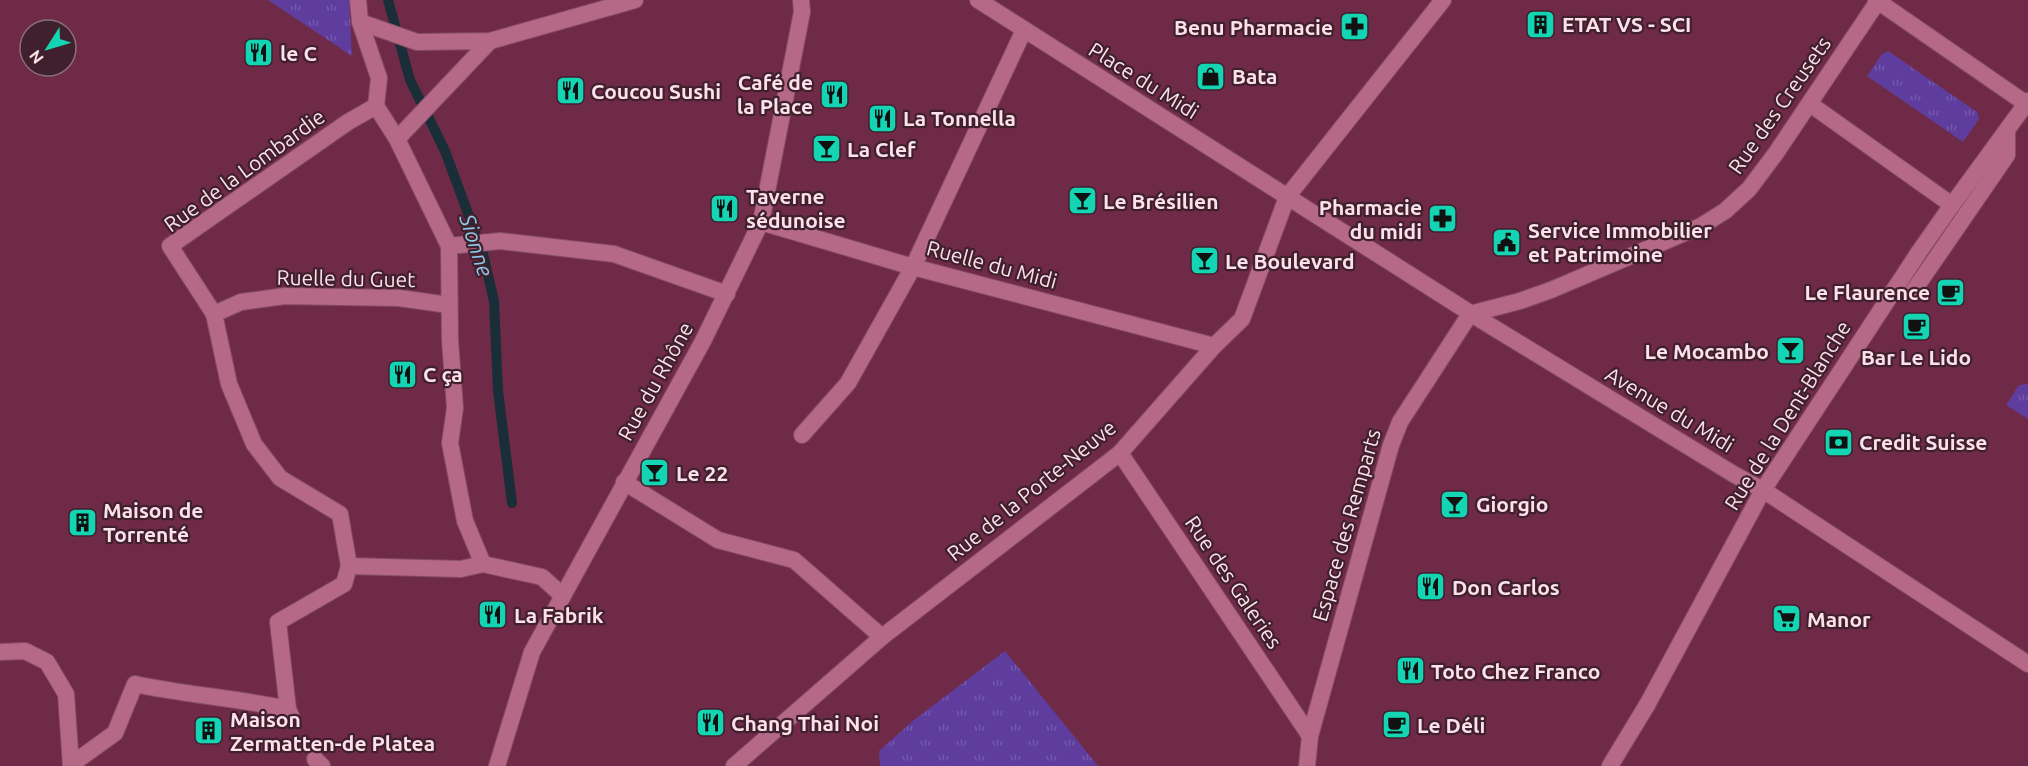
<svg xmlns="http://www.w3.org/2000/svg" width="2028" height="766" font-family="Ubuntu,sans-serif">
	<style>
		.grass { fill: url(#grass-tufts) }
		.lines { fill: none; stroke-linecap: round; stroke-linejoin: round }
		.stream { stroke: #1a2e39; stroke-width: 10 }
		.service-casing { stroke: #844c66; stroke-width: 18 }
		.pedestrian-casing { stroke: #844c66; stroke-width: 18 }
		.minor-casing { stroke: #844c66; stroke-width: 18 }
		.service { stroke: #b56987; stroke-width: 16 }
		.pedestrian { stroke: #b56987; stroke-width: 16 }
		.minor { stroke: #b56987; stroke-width: 16 }
		.labels { text-anchor: middle; dominant-baseline: central; stroke-width: 4.5; stroke-linejoin: round; paint-order: stroke }
		.poi-label { font-size: 21px; font-weight: bold; fill: #fce1ea; stroke: #40202d; text-anchor: start }
		.street-label { font-size: 21px; fill: #fce1ea; stroke: #40202d }
		.water-label { font-size: 22px; font-style: italic; fill: #8fcaed; stroke: #40202d }
	</style>
	<defs>
		<pattern id="grass-tufts" width="24" height="20" patternUnits="userSpaceOnUse" patternTransform="scale(1.5)"><rect width="24" height="20" fill="#5e3d9e"/><path d="M3 7l-1-3M5 7V3M7 7l1-3M15 17l-1-3M17 17v-4M19 17l1-3" fill="none" stroke="#7659ac"/></pattern>
	</defs>
	<rect width="100%" height="100%" fill="#6f2a48"/>
	<g class="grass">
		<polygon points="268,0 349,0 352,56"/>
		<polygon points="1888,51 1977,112 1979,119 1963,142 1867,76 1882,54"/>
		<polygon points="2028,384 2028,419 2006,405 2019,385"/>
		<polygon points="1005,651 1098,766 880,766 879,751 914,720"/>
	</g>
	<g class="lines">
		<polyline class="stream" points="388,0 410,80 445,151 483,254 494,301 498,391 512,503"/>
		<defs>
			<g id="service">
				<polyline points="1810,104 1952,205"/>
				<polyline points="1912,293 2007,155 2007,132"/>
				<polyline points="315,759 322,766"/>
				<path d="M72 764 115 733 135 684C186 695 237 698 288 709L291 716"/>
			</g>
			<g id="pedestrian">
				<polyline points="360,22 417,42 490,41 635,0"/>
				<polyline points="397,139 490,41"/>
				<polyline points="761,222 913,267 1214,346"/>
				<polyline points="449,246 500,241 614,254 727,294"/>
				<polyline points="214,314 170,246 348,122 376,106"/>
				<polyline points="1481,320 1735,475 1763,490 2028,664"/>
				<polyline points="802,435 848,383 913,267 1024,30"/>
				<polyline points="1120,453 1310,736"/>
				<polyline points="624,482 718,540 794,560 882,637"/>
				<polyline points="483,564 542,577 563,596"/>
				<polyline points="349,566 461,569 483,564 465,521 450,443 455,408 450,340 449,246 397,139 376,106 379,78 360,22 358,0"/>
				<polyline points="0,652 25,651 47,662 66,694 71,766"/>
				<polyline points="1647,705 1763,490 1919,252 1952,205"/>
				<polyline points="288,709 278,622 344,584 349,566 340,514 280,478 254,444 229,384 214,314 241,302 285,296 399,298 449,305"/>
				<polyline points="497,766 532,652 703,341 761,222 802,12 801,0"/>
				<polyline points="734,766 882,637 1120,453 1214,346 1242,319 1287,197"/>
			</g>
			<g id="minor">
				<polyline points="978,0 1478,318"/>
				<polyline points="1876,0 2028,105"/>
				<polyline points="1287,197 1443,0"/>
				<polyline points="1952,205 2028,101"/>
				<polyline points="1307,766 1310,736 1391,445 1400,422 1470,314 1520,301 1551,290 1701,226 1725,211 1749,189 1776,153 1878,1"/>
				<polyline points="1610,766 1647,705"/>
			</g>
		</defs>
		<use href="#service" class="service-casing"/>
		<use href="#pedestrian" class="pedestrian-casing"/>
		<use href="#minor" class="minor-casing"/>
		<use href="#service" class="service"/>
		<use href="#pedestrian" class="pedestrian"/>
		<use href="#minor" class="minor"/>
	</g>
	<defs>
		<symbol id="building-square" viewBox="-11 -11 22 22"><rect x="-9" y="-9" width="18" height="18" rx="4" fill="#14d5b3" stroke="#40202d"/><path d="M-4-6H4V6H1V3H-1V6H-4ZM-2.5-4.3h1.7v1.8h-1.7ZM.8-4.3h1.7v1.8H.8ZM-2.5-1h1.7V.8h-1.7ZM.8-1h1.7V.8H.8Z" fill="#111"/></symbol>
		<symbol id="pharmacy-square" viewBox="-11 -11 22 22"><rect x="-9" y="-9" width="18" height="18" rx="4" fill="#14d5b3" stroke="#40202d"/><path d="M-2-6h4v4h4v4h-4v4h-4v-4h-4v-4h4Z" fill="#111"/></symbol>
		<symbol id="restaurant-square" viewBox="-11 -11 22 22"><rect x="-9" y="-9" width="18" height="18" rx="4" fill="#14d5b3" stroke="#40202d"/><path d="M-5-6h1v4h1v-4h1v4h1v-4h1v5L-1.5 .5V6h-2V.5L-5-1ZM5-6V6H3V1.5H1.5Q1.5-4 5-6Z" fill="#111"/></symbol>
		<symbol id="shop-square" viewBox="-11 -11 22 22"><rect x="-9" y="-9" width="18" height="18" rx="4" fill="#14d5b3" stroke="#40202d"/><path d="M-5-2.5h2.3a2.7 3.5 0 0 1 5.4 0H5L5.5 6h-11ZM-1.5-2.5h3a1.5 2.3 0 0 0-3 0Z" fill="#111"/></symbol>
		<symbol id="bar-square" viewBox="-11 -11 22 22"><rect x="-9" y="-9" width="18" height="18" rx="4" fill="#14d5b3" stroke="#40202d"/><path d="M-6-5H6L.8 .8V4.5H3.5V6h-7V4.5H-.8V.8Z" fill="#111"/></symbol>
		<symbol id="civic-square" viewBox="-11 -11 22 22"><rect x="-9" y="-9" width="18" height="18" rx="4" fill="#14d5b3" stroke="#40202d"/><path d="M-.6-6.5H3V-4.5H.6V-3L4-1V1h2V6H-6V1h2V-1L-.6-3ZM-1.2 2.5V6h2.4V2.5Z" fill="#111"/></symbol>
		<symbol id="cafe-square" viewBox="-11 -11 22 22"><rect x="-9" y="-9" width="18" height="18" rx="4" fill="#14d5b3" stroke="#40202d"/><path d="M-5.5-4.5H6V0H3Q3 3.5 0 3.5H-2.5Q-5.5 3.5-5.5 0ZM3-3.2v2h1.7v-2ZM-6 4.5H4V6H-6Z" fill="#111"/></symbol>
		<symbol id="bank-square" viewBox="-11 -11 22 22"><rect x="-9" y="-9" width="18" height="18" rx="4" fill="#14d5b3" stroke="#40202d"/><path d="M-6-4H6V4H-6ZM0-2.3a2.3 2.3 0 1 0 0 4.6a2.3 2.3 0 1 0 0-4.6Z" fill="#111"/></symbol>
		<symbol id="supermarket-square" viewBox="-11 -11 22 22"><rect x="-9" y="-9" width="18" height="18" rx="4" fill="#14d5b3" stroke="#40202d"/><path d="M-6-5.5h2.5l.6 2H6L4.5 2H-2.5L-4.4-4H-6ZM-1.5 3.2a1.3 1.3 0 1 0 .1 0ZM3 3.2a1.3 1.3 0 1 0 .1 0Z" fill="#111"/></symbol>
	</defs>
	<g fill-rule="evenodd">
		<use href="#building-square" x="1524" y="8" width="33" height="33"/>
		<use href="#pharmacy-square" x="1338" y="10" width="33" height="33"/>
		<use href="#restaurant-square" x="242" y="36" width="33" height="33"/>
		<use href="#shop-square" x="1194" y="60" width="33" height="33"/>
		<use href="#restaurant-square" x="554" y="74" width="33" height="33"/>
		<use href="#restaurant-square" x="818" y="78" width="33" height="33"/>
		<use href="#restaurant-square" x="866" y="102" width="33" height="33"/>
		<use href="#bar-square" x="810" y="132" width="33" height="33"/>
		<use href="#bar-square" x="1066" y="184" width="33" height="33"/>
		<use href="#restaurant-square" x="708" y="192" width="33" height="33"/>
		<use href="#pharmacy-square" x="1426" y="202" width="33" height="33"/>
		<use href="#civic-square" x="1490" y="226" width="33" height="33"/>
		<use href="#bar-square" x="1188" y="244" width="33" height="33"/>
		<use href="#cafe-square" x="1934" y="276" width="33" height="33"/>
		<use href="#cafe-square" x="1900" y="310" width="33" height="33"/>
		<use href="#bar-square" x="1774" y="334" width="33" height="33"/>
		<use href="#restaurant-square" x="386" y="358" width="33" height="33"/>
		<use href="#bank-square" x="1822" y="426" width="33" height="33"/>
		<use href="#bar-square" x="638" y="456" width="33" height="33"/>
		<use href="#bar-square" x="1438" y="488" width="33" height="33"/>
		<use href="#building-square" x="66" y="506" width="33" height="33"/>
		<use href="#restaurant-square" x="1414" y="570" width="33" height="33"/>
		<use href="#restaurant-square" x="476" y="598" width="33" height="33"/>
		<use href="#supermarket-square" x="1770" y="602" width="33" height="33"/>
		<use href="#restaurant-square" x="1394" y="654" width="33" height="33"/>
		<use href="#restaurant-square" x="694" y="706" width="33" height="33"/>
		<use href="#cafe-square" x="1380" y="708" width="33" height="33"/>
		<use href="#building-square" x="192" y="714" width="33" height="33"/>
	</g>
	<g class="labels">
		<g class="poi-label">
			<text x="1562" y="24">ETAT VS - SCI</text>
			<text x="1333" y="27" text-anchor="end">Benu Pharmacie</text>
			<text x="280" y="53">le C</text>
			<text x="1232" y="76">Bata</text>
			<text x="813" y="82" text-anchor="end">Café de<tspan x="813" dy="24">la Place</tspan></text>
			<text x="591" y="91">Coucou Sushi</text>
			<text x="903" y="118">La Tonnella</text>
			<text x="847" y="149">La Clef</text>
			<text x="746" y="196">Taverne<tspan x="746" dy="24">sédunoise</tspan></text>
			<text x="1103" y="201">Le Brésilien</text>
			<text x="1422" y="207" text-anchor="end">Pharmacie<tspan x="1422" dy="24">du midi</tspan></text>
			<text x="1528" y="230">Service Immobilier<tspan x="1528" dy="24">et Patrimoine</tspan></text>
			<text x="1225" y="261">Le Boulevard</text>
			<text x="1930" y="292" text-anchor="end">Le Flaurence</text>
			<text x="1769" y="351" text-anchor="end">Le Mocambo</text>
			<text x="1916" y="357" text-anchor="middle">Bar Le Lido</text>
			<text x="423" y="374">C ça</text>
			<text x="1859" y="442">Credit Suisse</text>
			<text x="676" y="473">Le 22</text>
			<text x="1476" y="504">Giorgio</text>
			<text x="103" y="510">Maison de<tspan x="103" dy="24">Torrenté</tspan></text>
			<text x="1452" y="587">Don Carlos</text>
			<text x="514" y="615">La Fabrik</text>
			<text x="1807" y="619">Manor</text>
			<text x="1431" y="671">Toto Chez Franco</text>
			<text x="230" y="719">Maison<tspan x="230" dy="24">Zermatten-de Platea</tspan></text>
			<text x="731" y="723">Chang Thai Noi</text>
			<text x="1417" y="725">Le Déli</text>
		</g>
		<g class="street-label">
			<text transform="translate(1144 80) rotate(32)">Place du Midi</text>
			<text transform="translate(1779 105) rotate(-55)">Rue des Creusets</text>
			<text transform="translate(244 170) rotate(-36)">Rue de la Lombardie</text>
			<text transform="translate(992 264) rotate(15)">Ruelle du Midi</text>
			<text transform="translate(346 278) rotate(1)">Ruelle du Guet</text>
			<text transform="translate(655 381) rotate(-61)">Rue du Rhône</text>
			<text transform="translate(1670 409) rotate(31)">Avenue du Midi</text>
			<text transform="translate(1787 415) rotate(-58)">Rue de la Dent-Blanche</text>
			<text transform="translate(1031 490) rotate(-39)">Rue de la Porte-Neuve</text>
			<text transform="translate(1346 525) rotate(-74)">Espace des Remparts</text>
			<text transform="translate(1234 582) rotate(56)">Rue des Galeries</text>
		</g>
		<g class="water-label">
			<text transform="translate(477 245) rotate(72)">Sionne</text>
		</g>
	</g>
	<g transform="translate(48 48) rotate(233)"><circle r="28" fill="#40202d" stroke="#8b6d79" stroke-width="1.5"/>
	<path d="M0-4.5L10 22L0 15L-10 22Z" fill="#14d5b3"/>
	<text y="-9" font-size="16" font-weight="bold" text-anchor="middle" fill="#fce1ea">N</text>
	</g>
</svg>
